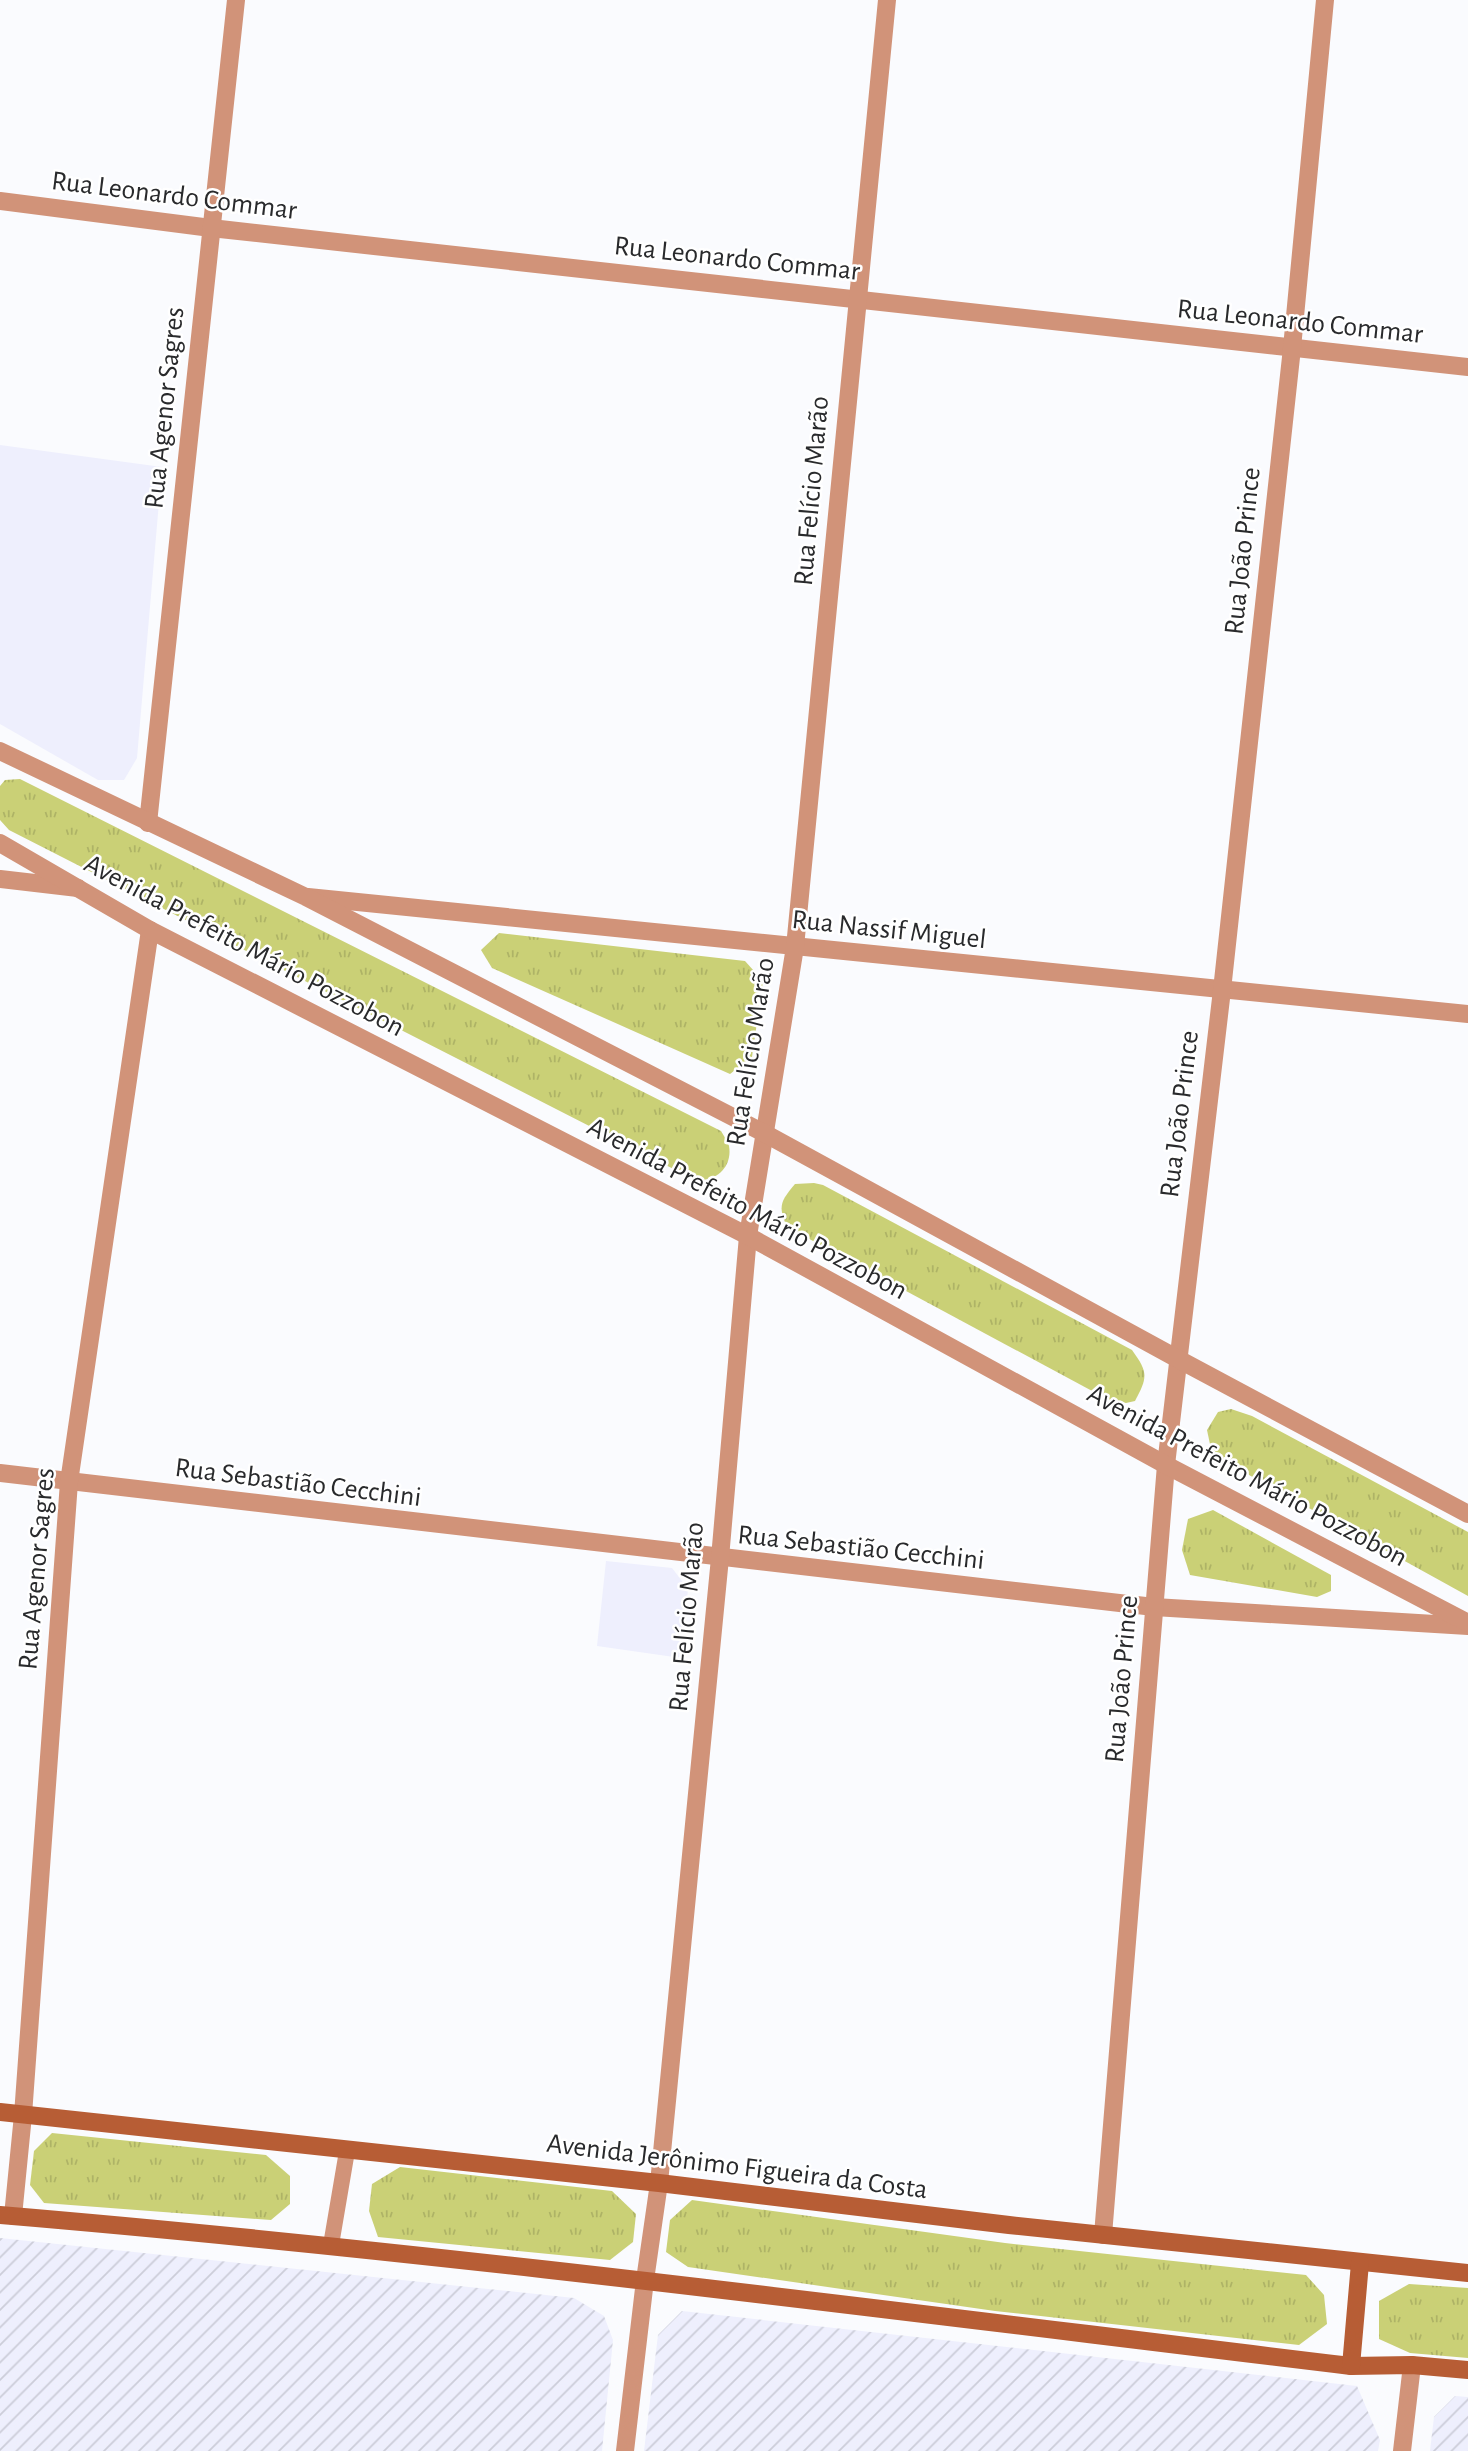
<svg xmlns="http://www.w3.org/2000/svg" width="1468" height="2451" font-family="'Alegreya Sans',sans-serif">
	<style>
		.built { fill: #eeeffd }
		.industrial { fill: url(#industrial-furrows) }
		.grass { fill: url(#grass-tufts) }
		.lines { fill: none; stroke-linecap: round; stroke-linejoin: round }
		.service { stroke: #d19379; stroke-width: 16 }
		.minor { stroke: #d19379; stroke-width: 18 }
		.tertiary { stroke: #d19379; stroke-width: 18 }
		.secondary { stroke: #b75d35; stroke-width: 18 }
		.labels { text-anchor: middle; dominant-baseline: central; stroke-width: 5; stroke-linejoin: round; paint-order: stroke }
		.street-label { font-size: 28px; fill: #292a2c; stroke: #fff }
	</style>
	<defs>
		<pattern id="industrial-furrows" width="10" height="10" patternUnits="userSpaceOnUse" patternTransform="scale(1.75)"><rect width="10" height="10" fill="#eeeffd"/><path d="M-1 1l2-2M0 10L10 0M9 11l2-2" fill="none" stroke="#cccdd9"/></pattern>
		<pattern id="grass-tufts" width="24" height="20" patternUnits="userSpaceOnUse" patternTransform="scale(1.75)"><rect width="24" height="20" fill="#cad076"/><path d="M3 7l-1-3M5 7V3M7 7l1-3M15 17l-1-3M17 17v-4M19 17l1-3" fill="none" stroke="#aeb366"/></pattern>
	</defs>
	<rect width="100%" height="100%" fill="#fafbfe"/>
	<g class="built">
		<polygon points="0,445 162,467 137,758 124,780 98,780 0,724"/>
		<polygon points="606,1561 672,1568 688,1589 681,1658 597,1646"/>
	</g>
	<g class="industrial">
		<polygon points="0,2238 574,2298 604,2316 613,2340 602,2451 0,2451"/>
		<polygon points="682,2311 1357,2386 1380,2440 1378,2451 644,2451 658,2335"/>
		<polygon points="1455,2396 1468,2397 1468,2451 1430,2451 1434,2417"/>
	</g>
	<g class="grass">
		<path d="M20 779 721 1131C723 1135 728 1141 729 1146 733 1168 714 1183 695 1180L9 830 0 820V786L5 780Z"/>
		<polygon points="499,933 745,961 763,981 752,1057 730,1074 492,968 481,950"/>
		<path d="M814 1183 823 1185 1132 1350C1148 1372 1148 1377 1135 1401L1126 1403 1107 1399 787 1227C778 1206 780 1202 795 1184Z"/>
		<polygon points="1231,1409 1252,1416 1468,1532 1468,1596 1222,1460 1211,1449 1207,1430 1218,1412"/>
		<polygon points="1213,1510 1331,1575 1331,1591 1317,1597 1190,1575 1182,1550 1188,1519"/>
		<polygon points="52,2133 266,2155 290,2176 290,2204 271,2220 44,2203 30,2185 34,2151"/>
		<polygon points="400,2167 612,2191 636,2214 633,2242 610,2260 378,2237 369,2211 372,2184"/>
		<polygon points="692,2200 1005,2243 1306,2275 1324,2295 1327,2324 1299,2345 995,2311 688,2267 666,2252 670,2220"/>
		<polygon points="1409,2284 1468,2288 1468,2358 1410,2353 1379,2339 1379,2301"/>
	</g>
	<g class="lines">
		<polyline class="service" points="331,2245 347,2151"/>
		<g class="minor">
			<polyline points="0,201 211,228 1468,367"/>
			<polyline points="148,823 236,0"/>
			<polyline points="0,879 78,888"/>
			<polyline points="308,897 1468,1014"/>
			<polyline points="0,1473 1154,1607 1468,1626"/>
			<polyline points="13,2216 23,2115 69,1482 150,930"/>
			<polyline points="1103,2235 1166,1465 1222,990 1292,348 1325,0"/>
			<polyline points="625,2451 645,2280 659,2183 720,1558 748,1236 795,947 887,0"/>
			<polyline points="1402,2451 1412,2365"/>
		</g>
		<g class="tertiary">
			<polyline points="0,751 306,897 764,1133 1178,1359 1468,1514"/>
			<polyline points="0,843 150,930 748,1236 1166,1465 1468,1623"/>
		</g>
		<g class="secondary">
			<polyline points="0,2112 659,2183 1009,2225 1468,2273"/>
			<path d="M0 2215C452 2253 901 2312 1351 2366L1412 2365 1468 2370"/>
			<polyline points="1351,2366 1360,2263"/>
		</g>
	</g>
	<g class="labels">
		<g class="street-label">
			<text transform="translate(174 196) rotate(7)">Rua Leonardo Commar</text>
			<text transform="translate(737 259) rotate(6)">Rua Leonardo Commar</text>
			<text transform="translate(1300 322) rotate(6)">Rua Leonardo Commar</text>
			<text transform="translate(165 408) rotate(-84)">Rua Agenor Sagres</text>
			<text transform="translate(812 491) rotate(-85)">Rua Felício Marão</text>
			<text transform="translate(1243 551) rotate(-84)">Rua João Prince</text>
			<text transform="translate(889 930) rotate(6)">Rua Nassif Miguel</text>
			<text transform="translate(244 946) rotate(28)">Avenida Prefeito Mário Pozzobon</text>
			<text transform="translate(751 1052) rotate(-81)">Rua Felício Marão</text>
			<text transform="translate(1180 1114) rotate(-83)">Rua João Prince</text>
			<text transform="translate(747 1209) rotate(28)">Avenida Prefeito Mário Pozzobon</text>
			<text transform="translate(1247 1476) rotate(28)">Avenida Prefeito Mário Pozzobon</text>
			<text transform="translate(298 1483) rotate(7)">Rua Sebastião Cecchini</text>
			<text transform="translate(861 1548) rotate(6)">Rua Sebastião Cecchini</text>
			<text transform="translate(37 1569) rotate(-85)">Rua Agenor Sagres</text>
			<text transform="translate(687 1617) rotate(-85)">Rua Felício Marão</text>
			<text transform="translate(1122 1679) rotate(-85)">Rua João Prince</text>
			<text transform="translate(737 2167) rotate(7)">Avenida Jerônimo Figueira da Costa</text>
		</g>
	</g>
</svg>
